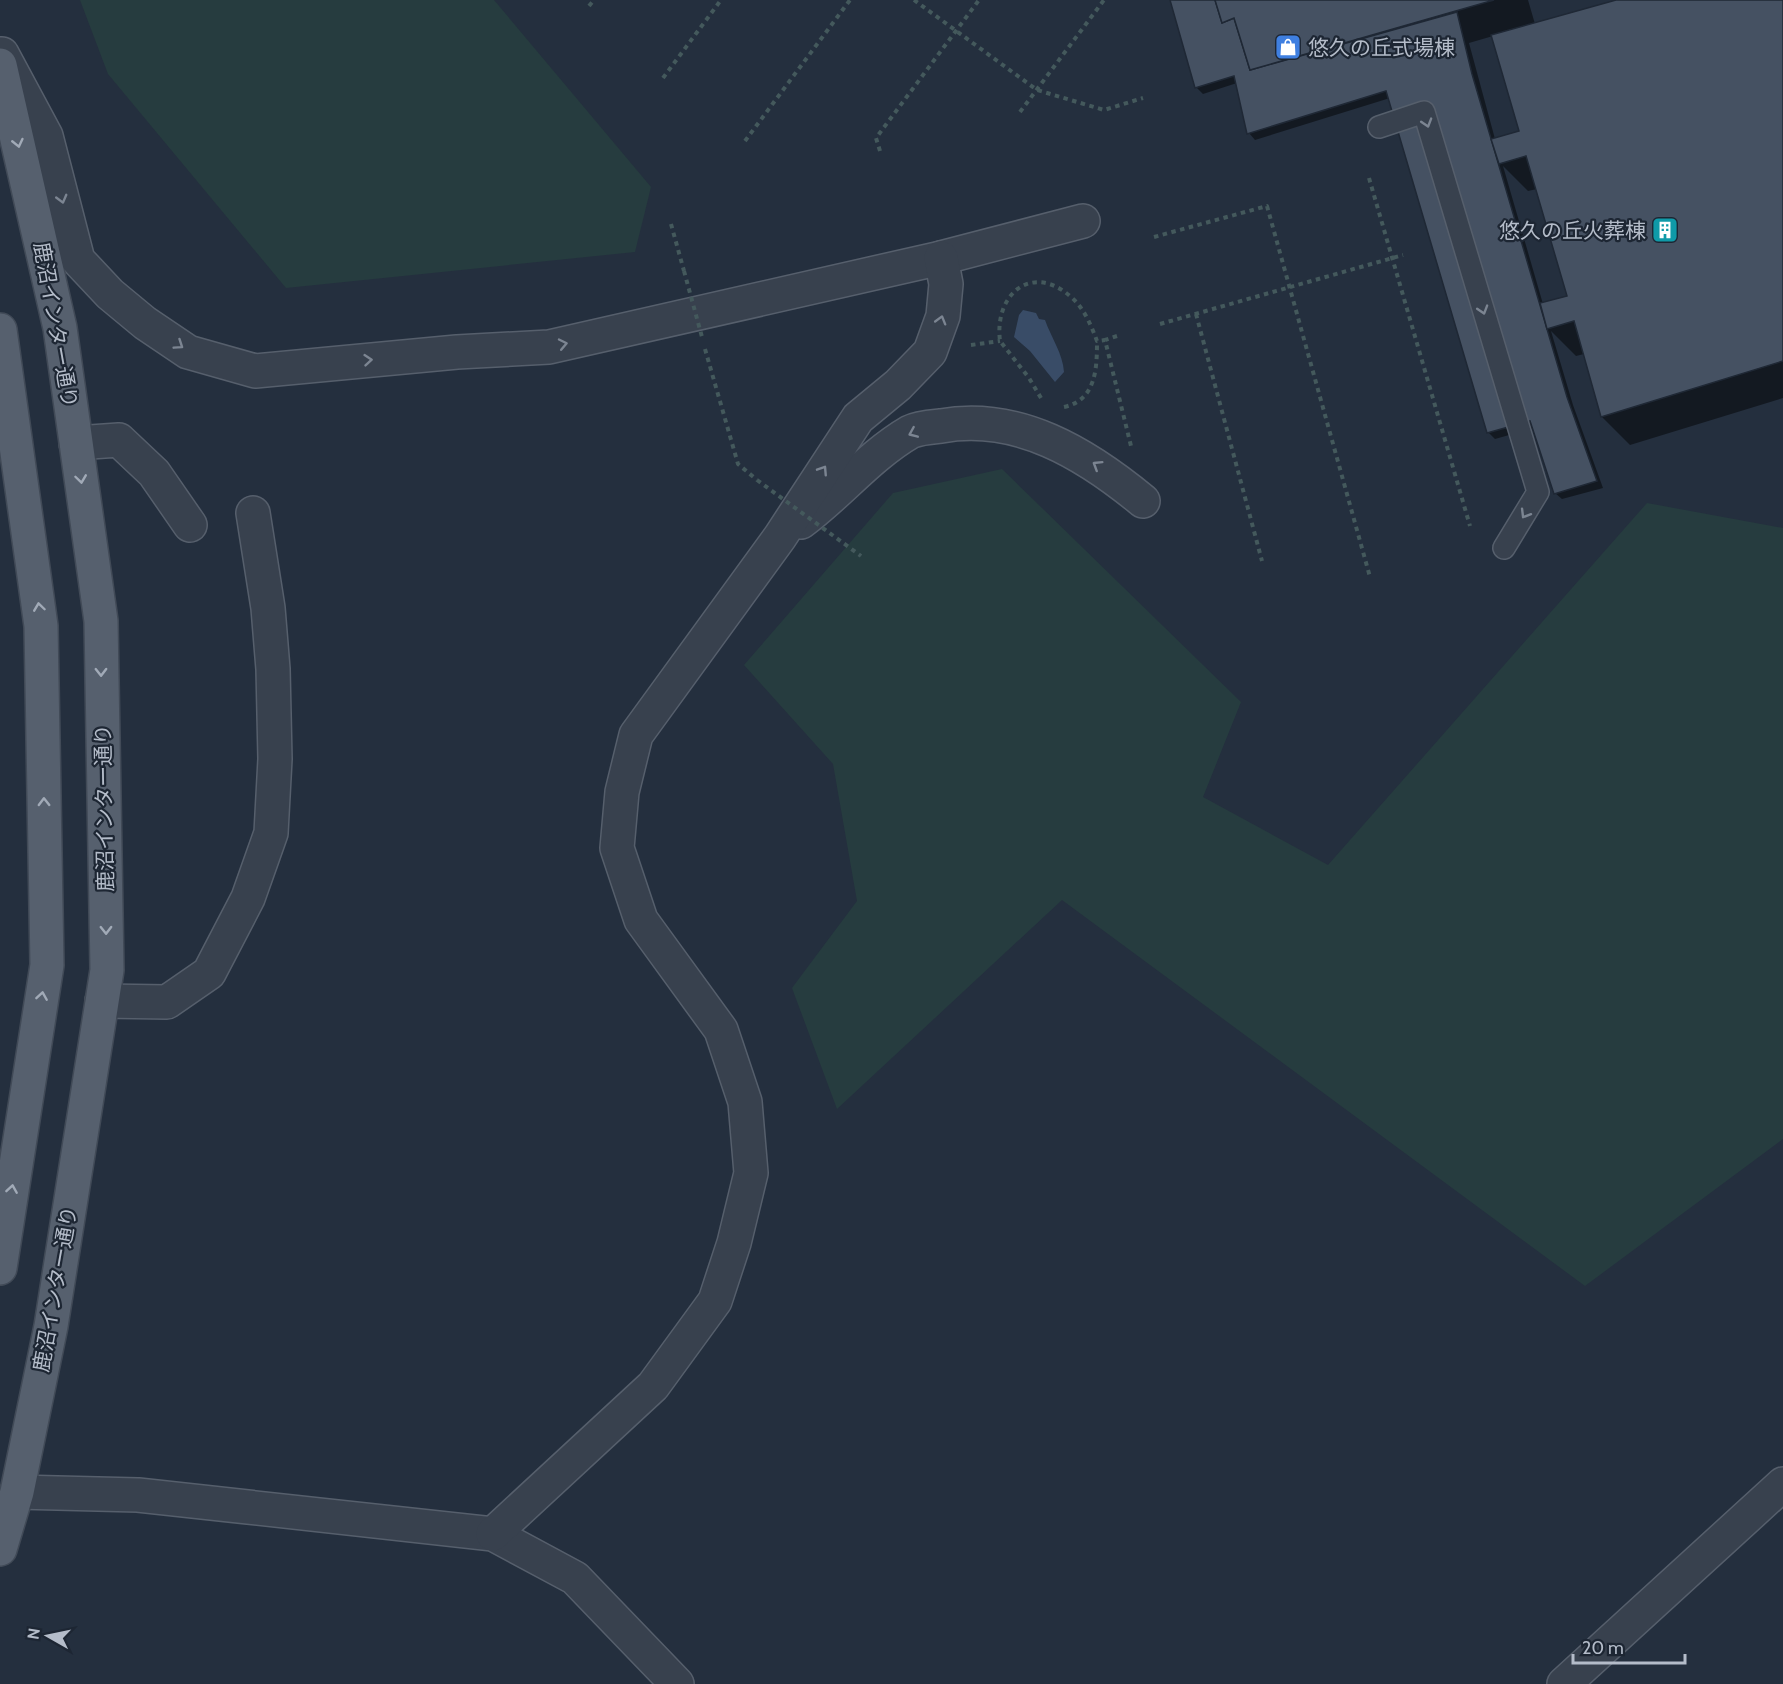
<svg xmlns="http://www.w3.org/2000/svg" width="1783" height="1684" font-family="Cabin,'Noto Sans JP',sans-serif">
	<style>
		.green { fill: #263c3f }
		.water { fill: #394c67 }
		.shadow { fill: #0007; fill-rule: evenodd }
		.building { fill: #455162; stroke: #1f2835; stroke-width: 1.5 }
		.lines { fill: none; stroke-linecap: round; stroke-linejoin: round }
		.service-casing { stroke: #565f6c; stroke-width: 24 }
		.minor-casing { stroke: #565f6c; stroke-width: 36 }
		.primary-casing { stroke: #414a57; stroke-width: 36 }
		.path { stroke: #44595c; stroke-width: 4; stroke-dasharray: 4.5 4.5; stroke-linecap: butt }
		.service { stroke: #38414e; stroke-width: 21 }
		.minor { stroke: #38414e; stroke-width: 33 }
		.primary { stroke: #56606e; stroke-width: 33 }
		.path-bridge { stroke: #44595c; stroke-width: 4; stroke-dasharray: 4.5 4.5; stroke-linecap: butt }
		.oneway { stroke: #7c8592 }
		.oneway2 { stroke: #a1aab7 }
		.labels { text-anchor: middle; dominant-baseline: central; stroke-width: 4.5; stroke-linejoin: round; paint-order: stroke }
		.poi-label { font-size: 21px; fill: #b4bcc9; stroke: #1d2633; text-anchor: start }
		.street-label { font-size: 21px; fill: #b4bcc9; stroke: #1d2633 }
	</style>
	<rect width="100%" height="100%" fill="#242f3e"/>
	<g class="green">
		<polygon points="80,0 494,0 651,187 635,252 286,288 108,74"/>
		<polygon points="1002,469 1241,702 1203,797 1328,865 1647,503 1783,528 1783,1139 1585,1286 1062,900 837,1109 792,988 857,901 833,764 744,665 893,493"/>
	</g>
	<path class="water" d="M1023 310 1036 313 1039 319 1045 320C1051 337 1063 354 1064 372L1055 382 1030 351 1014 337 1019 315Z"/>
	<path class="shadow" d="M1172 0H1528L1535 24 1622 0H1783V398L1630 445 1602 417 1584 354 1576 356 1551 331 1573 405 1603 488 1562 499 1555 493 1534 428 1495 439 1488 432 1390 98 1255 140 1249 133 1237 83 1203 94 1197 88ZM1493 36 1521 132 1495 139 1469 43ZM1503 166 1528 191 1537 189 1569 298 1543 304Z"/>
	<g class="building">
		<polygon points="1170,0 1215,0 1222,23 1234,18 1250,70 1457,12 1472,74 1567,397 1597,481 1554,494 1530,421 1487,433 1386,91 1247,134 1234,76 1195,88"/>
		<polygon points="1215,0 1494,0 1250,70 1234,18 1222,23"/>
		<polygon points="1616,0 1783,0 1783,361 1601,417 1574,321 1547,329 1540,303 1567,296 1526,156 1499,164 1491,139 1519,131 1491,35"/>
	</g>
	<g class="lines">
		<defs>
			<polyline id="service" points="1379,127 1424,112 1538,492 1504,548"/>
			<g id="minor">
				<polyline points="2,54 46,136 78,260 110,294 145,323 188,352 255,371 457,352 549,347 941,258 1083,221"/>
				<polyline points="76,443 119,440 154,473 190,525"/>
				<path d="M801 522C839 494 869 456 910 432 918 428 931 427 941 426 1018 412 1086 454 1143 501"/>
				<polyline points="102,1001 167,1002 209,973 248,898 271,833 275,759 273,669 268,608 253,513"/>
				<polyline points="17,1492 138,1495 493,1534 575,1578 677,1684"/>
				<polyline points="493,1534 653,1386 715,1301 734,1243 751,1173 745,1102 721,1030 641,920 617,848 622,792 636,735 780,537 858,418 898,385 930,352 943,316 946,284 941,258"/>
				<polyline points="1564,1684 1783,1484"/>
			</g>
			<g id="primary">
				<polyline points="0,65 60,328 101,621 107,970 51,1326 17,1492 0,1549"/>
				<polyline points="0,330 41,626 47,965 0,1268"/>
			</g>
		</defs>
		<use href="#service" class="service-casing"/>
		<use href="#minor" class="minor-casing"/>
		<use href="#primary" class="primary-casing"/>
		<g class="path">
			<polyline points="914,0 1037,90 1104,110 1143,98"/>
			<polyline points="589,6 594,0"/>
			<polyline points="663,78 721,0"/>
			<polyline points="1020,112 1104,0"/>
			<polyline points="745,141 850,0"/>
			<polyline points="880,151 876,138 979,0"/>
			<polyline points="1369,178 1470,526"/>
			<polyline points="671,224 684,271"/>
			<polyline points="1154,237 1267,206 1370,577"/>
			<polyline points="1196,314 1262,561"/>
			<polyline points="1160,324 1403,255"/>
			<polyline points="1117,336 1105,340 1131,446"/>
			<polyline points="971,345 1000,341"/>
			<polyline points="705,349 738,464 757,480"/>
			<path d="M1041 398 1029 378 1000 341C994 294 1032 262 1071 297 1084 308 1091 325 1097 341L1105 340"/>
			<path d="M1064 407C1096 400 1097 369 1097 341"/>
		</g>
		<use href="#service" class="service"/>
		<use href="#minor" class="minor"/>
		<use href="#primary" class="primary"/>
		<g class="path-bridge">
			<polyline points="684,271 702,337"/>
			<polyline points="757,480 861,556"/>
		</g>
	</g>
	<defs><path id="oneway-chevron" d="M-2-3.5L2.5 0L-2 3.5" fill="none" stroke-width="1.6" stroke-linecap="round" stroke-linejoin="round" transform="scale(1.5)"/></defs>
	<g class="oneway">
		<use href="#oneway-chevron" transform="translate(1427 123) rotate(73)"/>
		<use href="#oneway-chevron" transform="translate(62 199) rotate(75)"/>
		<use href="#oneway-chevron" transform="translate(1483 310) rotate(73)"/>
		<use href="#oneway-chevron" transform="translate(941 320) rotate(-74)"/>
		<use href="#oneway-chevron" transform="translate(563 344) rotate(-12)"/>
		<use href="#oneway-chevron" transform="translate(179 345) rotate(34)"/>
		<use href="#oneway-chevron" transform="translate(368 360) rotate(-5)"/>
		<use href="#oneway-chevron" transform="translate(913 433) rotate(157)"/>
		<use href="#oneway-chevron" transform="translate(1097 465) rotate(-148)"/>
		<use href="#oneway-chevron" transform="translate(823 470) rotate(-57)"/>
		<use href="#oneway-chevron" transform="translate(1525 514) rotate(121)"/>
	</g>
	<g class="oneway2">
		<use href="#oneway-chevron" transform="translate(18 143) rotate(77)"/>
		<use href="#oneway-chevron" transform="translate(81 479) rotate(82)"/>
		<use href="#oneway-chevron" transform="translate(39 607) rotate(-98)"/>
		<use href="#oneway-chevron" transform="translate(101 672) rotate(89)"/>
		<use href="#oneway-chevron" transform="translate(44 802) rotate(-91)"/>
		<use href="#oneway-chevron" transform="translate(106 930) rotate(89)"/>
		<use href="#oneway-chevron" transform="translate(42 996) rotate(-81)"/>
		<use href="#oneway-chevron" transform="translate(12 1189) rotate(-81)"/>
	</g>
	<defs>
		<symbol id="shop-square" viewBox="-11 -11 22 22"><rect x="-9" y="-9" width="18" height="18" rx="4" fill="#3f7fe0" stroke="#1d2633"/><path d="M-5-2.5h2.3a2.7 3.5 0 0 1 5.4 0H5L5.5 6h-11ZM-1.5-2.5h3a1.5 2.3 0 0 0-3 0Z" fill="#fff"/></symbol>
		<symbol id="building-square" viewBox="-11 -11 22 22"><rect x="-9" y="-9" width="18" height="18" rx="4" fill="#0f9aa8" stroke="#1d2633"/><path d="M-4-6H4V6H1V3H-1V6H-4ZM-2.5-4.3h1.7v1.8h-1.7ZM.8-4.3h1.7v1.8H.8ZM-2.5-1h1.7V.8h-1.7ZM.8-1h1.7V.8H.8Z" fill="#fff"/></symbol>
	</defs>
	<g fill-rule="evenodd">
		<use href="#shop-square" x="1273" y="32" width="30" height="30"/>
		<use href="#building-square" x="1650" y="215" width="30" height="30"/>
	</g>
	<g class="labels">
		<g class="poi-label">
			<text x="1308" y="47">悠久の丘式場棟</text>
			<text x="1646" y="230" text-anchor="end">悠久の丘火葬棟</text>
		</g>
		<g class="street-label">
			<text transform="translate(56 325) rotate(80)">鹿沼インター通り</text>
			<text transform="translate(104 808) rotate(-91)">鹿沼インター通り</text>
			<text transform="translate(55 1289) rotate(-80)">鹿沼インター通り</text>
		</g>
	</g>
	<g transform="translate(48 1636) rotate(279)" stroke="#1d2633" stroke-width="4.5" paint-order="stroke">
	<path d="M0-4.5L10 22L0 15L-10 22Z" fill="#b4bcc9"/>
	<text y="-9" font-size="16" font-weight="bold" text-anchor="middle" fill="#b4bcc9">N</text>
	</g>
	<path d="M1573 1654v9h112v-9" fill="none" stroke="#b4bcc9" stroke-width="3"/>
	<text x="1582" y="1654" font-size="18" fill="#b4bcc9" stroke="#1d2633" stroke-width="4.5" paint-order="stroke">20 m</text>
</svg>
